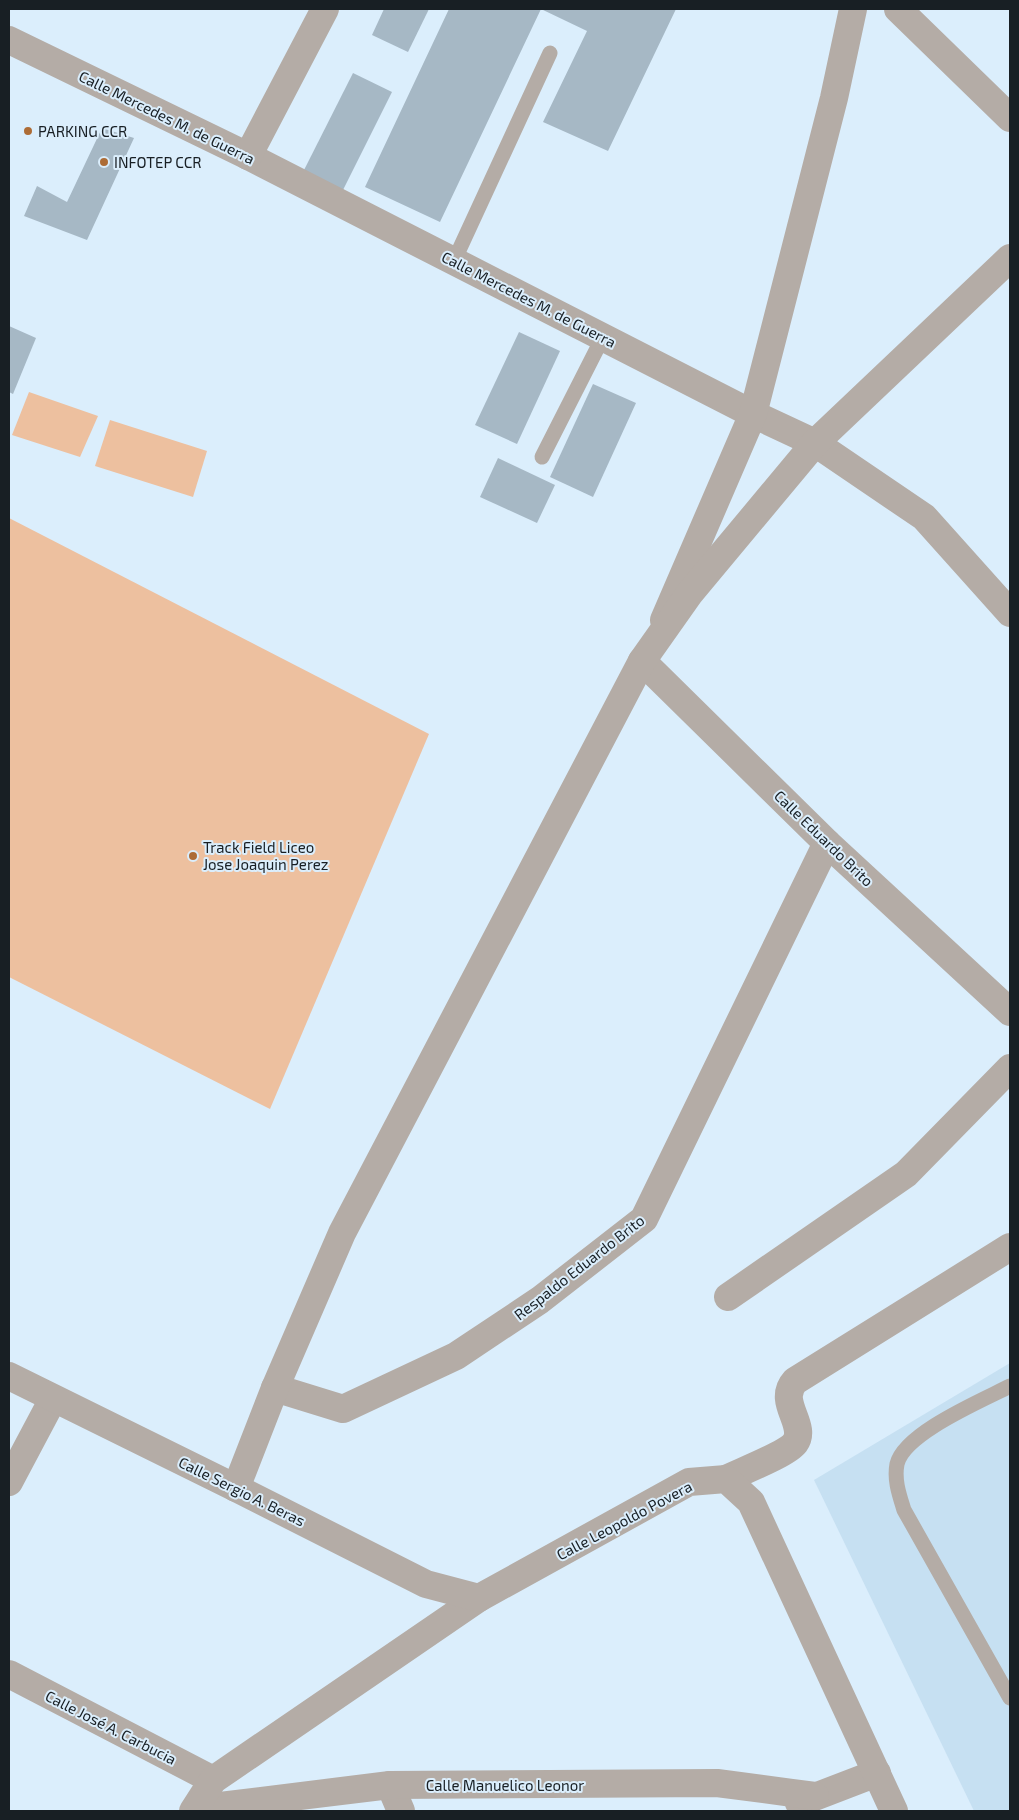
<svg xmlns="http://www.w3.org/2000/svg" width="1019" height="1820" font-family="'Exo 2',sans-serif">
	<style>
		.built { fill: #c6e0f2 }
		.green { fill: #edc09f }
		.building { fill: #a6b8c5 }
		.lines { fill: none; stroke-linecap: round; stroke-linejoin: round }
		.service { stroke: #b4aca6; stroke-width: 15 }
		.minor { stroke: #b4aca6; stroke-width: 28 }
		.tertiary { stroke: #b4aca6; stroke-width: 28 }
		.poi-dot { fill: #ad6c36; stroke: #dbeefc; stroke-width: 2 }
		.labels { text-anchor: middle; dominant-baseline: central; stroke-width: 4; stroke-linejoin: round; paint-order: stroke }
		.street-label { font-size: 15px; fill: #181f24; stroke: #dbeefc }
		.poi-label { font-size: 15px; fill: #181f24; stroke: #dbeefc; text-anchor: start }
	</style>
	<rect width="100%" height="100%" fill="#dbeefc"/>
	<polygon class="built" points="1010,1363 1010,1811 974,1811 814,1480"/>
	<g class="green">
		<polygon points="29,392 98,416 80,457 12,435"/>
		<polygon points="110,420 207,451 193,497 95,466"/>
		<polygon points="9,518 429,734 270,1109 9,977"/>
	</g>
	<g class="building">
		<polygon points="384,9 429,9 408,52 372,35"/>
		<polygon points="449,9 676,9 608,151 543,122 587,31 541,9 440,222 365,187"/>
		<polygon points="353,73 392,92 341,194 302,174"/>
		<polygon points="102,128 134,138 87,240 24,216 37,186 67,202"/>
		<polygon points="9,326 36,338 13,394 9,392"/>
		<polygon points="519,332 560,351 517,444 475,425"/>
		<polygon points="593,384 636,403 593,497 550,477"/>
		<polygon points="498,458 555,485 537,523 480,497"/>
	</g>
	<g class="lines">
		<g class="service">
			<polyline points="454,261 550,53"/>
			<polyline points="542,457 603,337"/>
			<path d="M1010 1386C983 1400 904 1433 897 1464 894 1480 899 1494 904 1510L1010 1698"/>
		</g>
		<g class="minor">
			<polyline points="898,9 1010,118"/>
			<polyline points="9,40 248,156 753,414 815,443 924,517 1010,613"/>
			<polyline points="248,156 325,9"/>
			<polyline points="664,620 753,414 834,98 853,9"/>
			<polyline points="642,661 827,843 1010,1012"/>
			<polyline points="728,1297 906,1174 1010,1068"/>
			<polyline points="275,1388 343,1409 456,1356 540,1300 644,1219 827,843"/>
			<path d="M726 1479C740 1472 787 1454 795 1443 808 1425 776 1402 795 1381L1010 1247"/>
			<polyline points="9,1482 53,1399"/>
			<polyline points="9,1674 213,1780"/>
			<polyline points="390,1785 401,1811"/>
			<polyline points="799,1803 877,1773"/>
			<polyline points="195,1809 390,1785 717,1783 815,1796"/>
			<polyline points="193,1811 213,1780 479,1598"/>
		</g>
		<g class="tertiary">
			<polyline points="9,1376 236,1488 426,1584 479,1598 689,1482 726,1479 751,1502 894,1811"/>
			<polyline points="236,1488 275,1388 342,1233 642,661 690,593 815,443 1010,258"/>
		</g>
	</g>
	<g class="poi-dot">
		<circle cx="28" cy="131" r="5"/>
		<circle cx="104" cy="162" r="5"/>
		<circle cx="193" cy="856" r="5"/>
	</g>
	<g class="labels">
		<g class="street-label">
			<text transform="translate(167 117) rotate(26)">Calle Mercedes M. de Guerra</text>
			<text transform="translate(529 299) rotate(27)">Calle Mercedes M. de Guerra</text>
			<text transform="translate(824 838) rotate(44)">Calle Eduardo Brito</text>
			<text transform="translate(579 1267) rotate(-38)">Respaldo Eduardo Brito</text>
			<text transform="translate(242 1491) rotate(26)">Calle Sergio A. Beras</text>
			<text transform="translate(624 1520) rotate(-28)">Calle Leopoldo Povera</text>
			<text transform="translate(111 1727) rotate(27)">Calle José A. Carbucia</text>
			<text x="505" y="1785">Calle Manuelico Leonor</text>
		</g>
		<g class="poi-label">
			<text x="38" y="131">PARKING CCR</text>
			<text x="114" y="162">INFOTEP CCR</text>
			<text x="203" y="847">Track Field Liceo<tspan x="203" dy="17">Jose Joaquin Perez</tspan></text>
		</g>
	</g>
	<rect width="1019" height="1820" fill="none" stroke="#181f24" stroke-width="20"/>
</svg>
